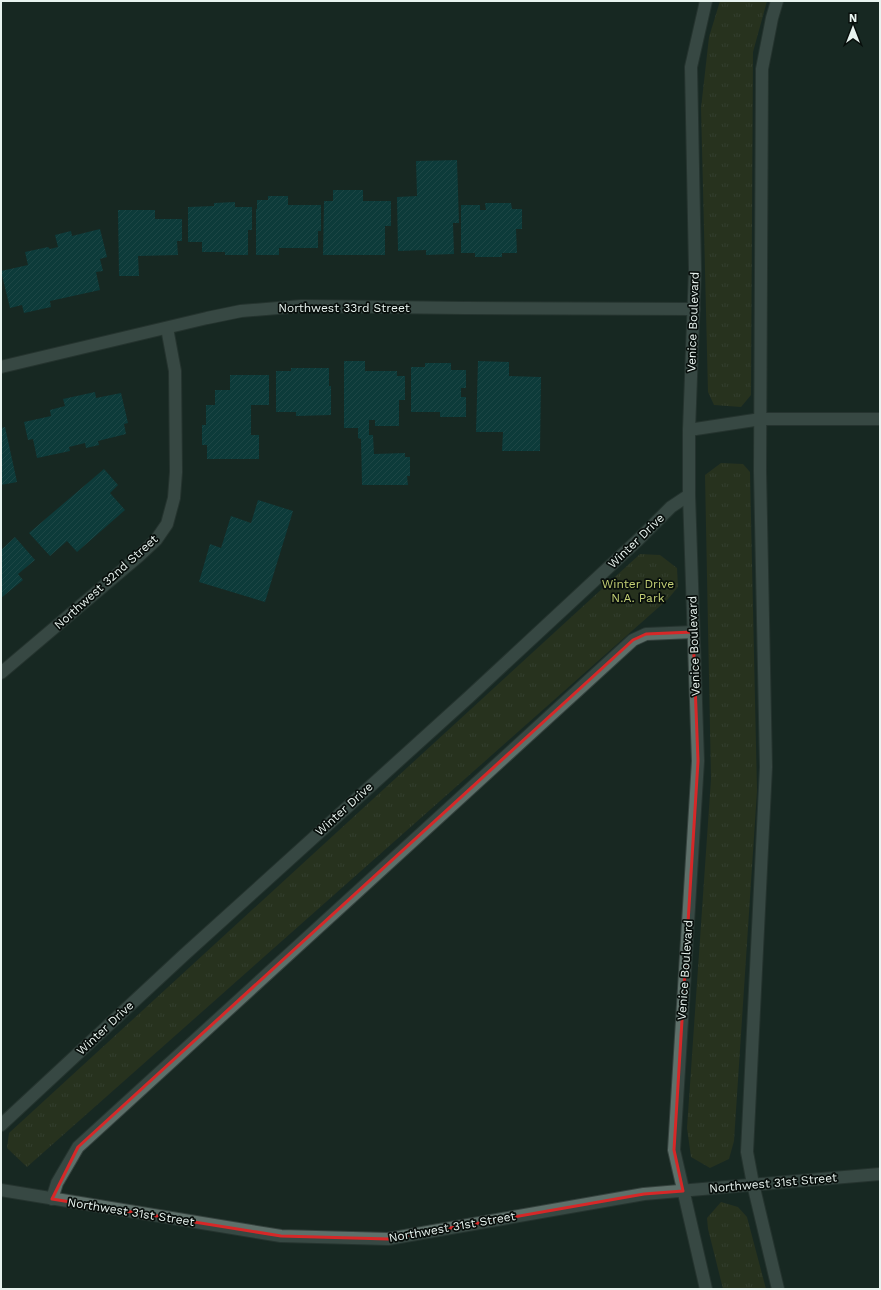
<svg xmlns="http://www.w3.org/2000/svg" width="881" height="1290" font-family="'Work Sans',sans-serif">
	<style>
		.grass { fill: url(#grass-tufts) }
		.building { fill: url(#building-hatch) }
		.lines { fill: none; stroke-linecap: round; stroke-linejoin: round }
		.street-casing { stroke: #35423e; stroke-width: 14 }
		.street { stroke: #5e706a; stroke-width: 12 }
		.marked { fill: none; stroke: #d62828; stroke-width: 3; stroke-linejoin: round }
		.labels { text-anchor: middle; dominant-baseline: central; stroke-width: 3.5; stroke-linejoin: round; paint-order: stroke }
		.street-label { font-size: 12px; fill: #e8f3ef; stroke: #080f0c }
		.park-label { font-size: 12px; fill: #c4d075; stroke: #080f0c }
	</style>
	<defs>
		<pattern id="grass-tufts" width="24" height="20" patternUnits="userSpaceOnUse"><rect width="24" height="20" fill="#3a3e1a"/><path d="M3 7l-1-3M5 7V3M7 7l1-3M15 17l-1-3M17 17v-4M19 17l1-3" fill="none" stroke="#565a3c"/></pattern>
		<pattern id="building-hatch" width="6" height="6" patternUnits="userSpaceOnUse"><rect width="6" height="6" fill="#005257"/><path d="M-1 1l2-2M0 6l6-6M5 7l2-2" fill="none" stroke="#256b6f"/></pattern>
	</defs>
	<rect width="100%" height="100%" fill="#182822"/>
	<g class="grass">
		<polygon points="720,1 767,1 753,52 751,395 741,407 714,405 708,392 701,108 709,37"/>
		<polygon points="721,463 743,464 750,472 757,791 734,1141 729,1159 710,1168 691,1157 687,1128 711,779 705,475"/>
		<polygon points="640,554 660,555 677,568 678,587 668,599 27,1167 7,1148 9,1133"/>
		<polygon points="721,1202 738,1207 747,1217 766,1289 723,1289 708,1229 707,1218"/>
	</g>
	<g class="building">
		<polygon points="457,160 459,223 453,223 454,254 426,255 426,250 398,251 397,197 417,196 416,161"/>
		<polygon points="333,190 363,190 363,201 391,201 391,226 385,226 385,255 323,255 324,201 333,201"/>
		<polygon points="268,196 288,196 288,205 321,205 321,231 318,231 318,248 279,248 279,255 256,255 256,209 257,209 257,200 268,200"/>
		<polygon points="235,202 235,207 252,207 252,230 248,230 248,255 225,255 225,252 202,252 202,242 188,242 188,207 214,206 214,203"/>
		<polygon points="485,203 511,203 512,209 522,209 522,229 516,229 517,253 502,253 502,257 475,257 475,253 461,253 461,205 480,205 480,210 486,210"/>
		<polygon points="118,210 155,210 155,219 182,219 182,241 177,241 178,255 138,256 139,276 119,276"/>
		<polygon points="100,229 107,257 100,259 103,271 96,272 100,290 50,301 51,307 24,313 22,305 10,308 1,271 28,265 25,252 48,247 50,249 58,247 55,235 71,231 72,236"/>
		<polygon points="344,361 365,361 365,371 397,371 397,376 405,376 405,400 399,400 399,426 375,426 375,420 369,420 369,435 373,435 374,454 405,453 405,457 410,457 410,476 407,476 408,485 362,485 361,439 358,438 358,428 344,428"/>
		<polygon points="478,361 509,362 509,376 541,377 540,451 502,451 503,432 476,432"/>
		<polygon points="425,363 451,363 451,370 466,370 466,388 461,388 461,397 466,397 466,417 440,417 440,412 411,412 411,367 425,367"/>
		<polygon points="291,368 329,368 329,386 331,386 331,415 296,416 296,412 276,412 276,371 291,371"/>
		<polygon points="230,375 269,375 269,405 251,405 251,435 259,435 259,459 207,459 207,445 202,445 202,425 206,425 206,405 215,405 215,390 230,390"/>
		<polygon points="95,392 96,398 121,393 128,423 124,424 126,434 98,441 99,445 86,448 85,443 69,447 70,451 37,458 33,439 28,440 24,422 51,416 50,410 65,406 63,399"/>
		<polygon points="5,427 17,482 1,485 1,428"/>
		<polygon points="104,469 118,485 110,493 125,510 77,552 67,541 50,556 29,533"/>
		<polygon points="258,500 293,511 265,602 199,582 210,544 221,548 231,516 251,523"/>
		<polygon points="15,537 35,560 18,574 23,580 1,598 1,550"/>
	</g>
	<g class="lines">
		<defs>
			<g id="street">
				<polyline points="706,1 691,67 695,269 689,430 689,495 698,761 674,1150 706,1289"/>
				<polyline points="777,1 772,18 762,69 760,471 766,767 747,1152 753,1184 778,1289"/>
				<polyline points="1,367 207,318 241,311 302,306 464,308 694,309"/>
				<polyline points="689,430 761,419 880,419"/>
				<polyline points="1,673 139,556 156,540 167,524 174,498 176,472 175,371 167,328"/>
				<polyline points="1,1125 184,955 469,697 638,540 671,507 689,495"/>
				<polyline points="1,1190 281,1236 388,1239 644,1194 880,1174"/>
				<polyline points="52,1199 57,1183 78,1147 633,640 646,634 693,632"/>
			</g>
		</defs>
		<use href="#street" class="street-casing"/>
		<use href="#street" class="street"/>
	</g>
	<path d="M0 0H881V1290H0ZM693 632 698 761 674 1150 683 1191 644 1194 388 1239 281 1236 52 1199 78 1147 633 640 646 634Z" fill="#182822" fill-opacity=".55" fill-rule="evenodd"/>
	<path class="marked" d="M693 632 698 761 674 1150 683 1191 644 1194 388 1239 281 1236 52 1199 78 1147 633 640 646 634Z"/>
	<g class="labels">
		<g class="street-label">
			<text x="344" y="308">Northwest 33rd Street</text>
			<text transform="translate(693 322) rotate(-88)">Venice Boulevard</text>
			<text transform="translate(636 541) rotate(-44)">Winter Drive</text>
			<text transform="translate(106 582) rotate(-42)">Northwest 32nd Street</text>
			<text transform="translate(694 646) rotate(-92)">Venice Boulevard</text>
			<text transform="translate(344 809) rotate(-42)">Winter Drive</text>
			<text transform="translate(685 970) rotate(-86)">Venice Boulevard</text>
			<text transform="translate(105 1028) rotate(-43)">Winter Drive</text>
			<text transform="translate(773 1183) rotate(-5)">Northwest 31st Street</text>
			<text transform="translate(131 1212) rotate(9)">Northwest 31st Street</text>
			<text transform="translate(452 1227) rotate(-10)">Northwest 31st Street</text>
		</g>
		<g class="park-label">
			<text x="638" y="584">Winter Drive<tspan x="638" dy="14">N.A. Park</tspan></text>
		</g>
	</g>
	<rect width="881" height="1290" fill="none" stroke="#e8f3ef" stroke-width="4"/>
	<g transform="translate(853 28)" stroke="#080f0c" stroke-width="3" paint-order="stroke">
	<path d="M0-3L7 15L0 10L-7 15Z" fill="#e8f3ef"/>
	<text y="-6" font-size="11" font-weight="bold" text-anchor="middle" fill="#e8f3ef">N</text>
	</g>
</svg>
